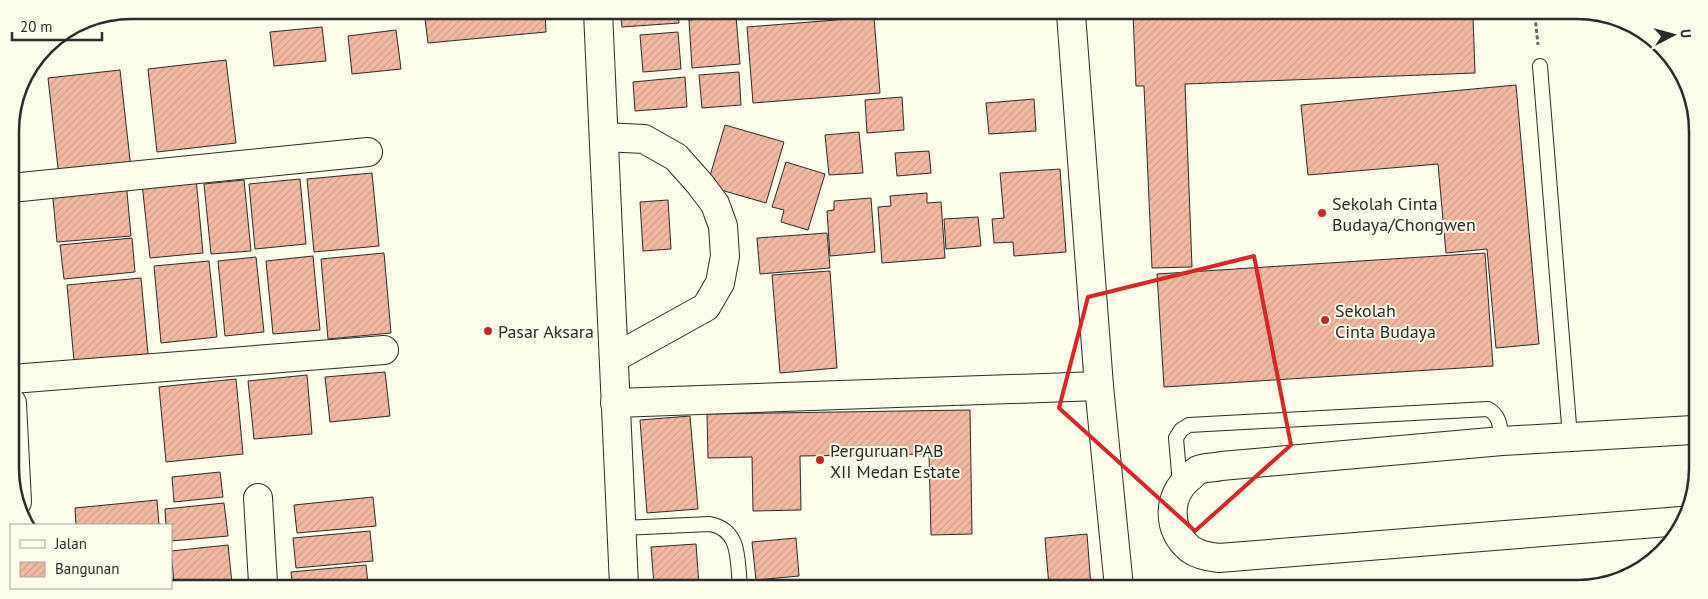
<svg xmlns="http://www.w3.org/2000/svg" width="1708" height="599" font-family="'PT Sans',sans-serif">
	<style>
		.building { fill: url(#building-hatch); stroke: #2b2b2b }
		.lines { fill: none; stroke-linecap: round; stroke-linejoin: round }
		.lane-casing { stroke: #2b2b2b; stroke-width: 16 }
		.street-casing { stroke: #2b2b2b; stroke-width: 30 }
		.highway-casing { stroke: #2b2b2b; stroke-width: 30 }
		.path { stroke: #6a6964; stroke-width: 3; stroke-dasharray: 4 2.5; stroke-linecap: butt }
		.lane { stroke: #fdfbea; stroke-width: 14 }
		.street { stroke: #fdfbea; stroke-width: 28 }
		.highway { stroke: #fdfbea; stroke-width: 28 }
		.marked { fill: none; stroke: #d62828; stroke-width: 4; stroke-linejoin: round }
		.poi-dot { fill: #c62828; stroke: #fdfbea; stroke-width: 2 }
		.labels { text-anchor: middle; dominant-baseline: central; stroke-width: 4; stroke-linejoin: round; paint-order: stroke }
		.poi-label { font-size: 18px; fill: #2b2b2b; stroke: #fdfbea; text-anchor: start }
		.rim { fill: none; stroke: #2b2b2b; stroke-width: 2.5 }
	</style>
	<defs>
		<pattern id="building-hatch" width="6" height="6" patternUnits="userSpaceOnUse" patternTransform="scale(1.25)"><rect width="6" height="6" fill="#f2b8a0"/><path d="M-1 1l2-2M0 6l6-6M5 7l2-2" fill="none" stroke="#d09e8a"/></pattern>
	</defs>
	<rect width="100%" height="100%" fill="#fdfbea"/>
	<g class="building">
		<polygon points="424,11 545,12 546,32 428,43"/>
		<polygon points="620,12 678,12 679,23 622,27"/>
		<polygon points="1133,14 1473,16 1475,73 1185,84 1192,267 1152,268 1144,86 1136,86"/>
		<polygon points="736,16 740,64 692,68 689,20"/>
		<polygon points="874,17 880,93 753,103 747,27"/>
		<polygon points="322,27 326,61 274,66 270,32"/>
		<polygon points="396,30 401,69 352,74 348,36"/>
		<polygon points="678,32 681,69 643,72 640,35"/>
		<polygon points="226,60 236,143 157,152 148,69"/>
		<polygon points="120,70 131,169 59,177 48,78"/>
		<polygon points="739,72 741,105 702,108 699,75"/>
		<polygon points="685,77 687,107 635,111 633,82"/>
		<polygon points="1516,85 1539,344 1496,348 1487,249 1446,253 1438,164 1308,175 1301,105"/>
		<polygon points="902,97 904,130 867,133 865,100"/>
		<polygon points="1034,99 1036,131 989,134 986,103"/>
		<polygon points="725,125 784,142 766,203 707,186"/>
		<polygon points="859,132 863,173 829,175 825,135"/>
		<polygon points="929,151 931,173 897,176 895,153"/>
		<polygon points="786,162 825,174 808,230 781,222 784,210 772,207"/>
		<polygon points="1060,169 1066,252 1014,256 1013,242 994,243 992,219 1004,218 1000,173"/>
		<polygon points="372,173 379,246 314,252 307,179"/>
		<polygon points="196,178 203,253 150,258 142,183"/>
		<polygon points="300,179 306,244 255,249 249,184"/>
		<polygon points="244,180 251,251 211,254 204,184"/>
		<polygon points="126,181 131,236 57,242 52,188"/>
		<polygon points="927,193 927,203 941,202 945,258 882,263 878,207 891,206 890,196"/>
		<polygon points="871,198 875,252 830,256 827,211 834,210 834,201"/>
		<polygon points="668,200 671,249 643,251 640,202"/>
		<polygon points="978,217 981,246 946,249 944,219"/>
		<polygon points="827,233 830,268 760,274 757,238"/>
		<polygon points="132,238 135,272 64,279 60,245"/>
		<polygon points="384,253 391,333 328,339 321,259"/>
		<polygon points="1485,253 1493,366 1164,387 1157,274"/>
		<polygon points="313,256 320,330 273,334 266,261"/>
		<polygon points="256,257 264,332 225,336 218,261"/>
		<polygon points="209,261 217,337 161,343 154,266"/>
		<polygon points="830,271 837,368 780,373 772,275"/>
		<polygon points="141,278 148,354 74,361 67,285"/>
		<polygon points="385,372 390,416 330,422 325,377"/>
		<polygon points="307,375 312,434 254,439 248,381"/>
		<polygon points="236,379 243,454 166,462 159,387"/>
		<polygon points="970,410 972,534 931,535 929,454 800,456 801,510 753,511 752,457 708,458 707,414"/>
		<polygon points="690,416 698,509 647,513 640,420"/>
		<polygon points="220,472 223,497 174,502 172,477"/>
		<polygon points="373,497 376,526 297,533 294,505"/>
		<polygon points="157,500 159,525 76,525 75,508"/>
		<polygon points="224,503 228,536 171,541 171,525 166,525 165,509"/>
		<polygon points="370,531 373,561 296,568 293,538"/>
		<polygon points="1087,534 1091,587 1049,587 1045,538"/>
		<polygon points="796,538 799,576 756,580 752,542"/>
		<polygon points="696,544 699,585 654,585 651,547"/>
		<polygon points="228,545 232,583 174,583 171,551"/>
		<polygon points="366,565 368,584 292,583 291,572"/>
	</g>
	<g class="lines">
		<defs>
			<g id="lane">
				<polyline points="1540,66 1570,437"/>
				<path d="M1180 485 1176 438 1181 430 1189 425 1488 409C1501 416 1500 429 1502 441"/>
				<path d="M622 528 710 524C741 530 737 560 740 585"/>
			</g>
			<g id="street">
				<polyline points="598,12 624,585"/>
				<polyline points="1071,14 1099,386 1119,587"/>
				<polyline points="604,137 644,139 676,157 700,184 715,204 723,226 725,256 720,283 706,307 614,358"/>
				<polyline points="11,188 368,152"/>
				<polyline points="12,379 384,350"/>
				<polyline points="615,403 1099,386"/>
				<polyline points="258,498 263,583"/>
				<path d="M1681 521 1219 558C1209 557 1198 555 1190 549 1167 531 1167 496 1189 478 1192 476 1195 472 1198 470 1205 467 1214 468 1221 466L1502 441 1693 430"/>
			</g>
			<polyline id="highway" points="12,403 17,502"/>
		</defs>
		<use href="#lane" class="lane-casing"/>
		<use href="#street" class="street-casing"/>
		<use href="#highway" class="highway-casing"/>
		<polyline class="path" points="1535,16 1538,45"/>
		<use href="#lane" class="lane"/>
		<use href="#street" class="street"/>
		<use href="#highway" class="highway"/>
	</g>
	<path class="marked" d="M1254 256 1291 445 1195 531 1059 408 1088 297Z"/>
	<g class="poi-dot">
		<circle cx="1322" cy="213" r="5"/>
		<circle cx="1325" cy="320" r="5"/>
		<circle cx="488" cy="331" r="5"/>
		<circle cx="820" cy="460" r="5"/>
	</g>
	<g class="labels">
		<g class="poi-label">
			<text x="1332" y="203">Sekolah Cinta<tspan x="1332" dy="21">Budaya/Chongwen</tspan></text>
			<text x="1335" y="310">Sekolah<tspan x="1335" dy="21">Cinta Budaya</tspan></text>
			<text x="498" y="331">Pasar Aksara</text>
			<text x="830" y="450">Perguruan PAB<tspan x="830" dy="21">XII Medan Estate</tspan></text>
		</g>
	</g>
	<path d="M0 0H1708V599H0ZM131 19H1577A112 112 0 0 1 1689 131V468A112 112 0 0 1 1577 580H131A112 112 0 0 1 19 468V131A112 112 0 0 1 131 19Z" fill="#fdfbea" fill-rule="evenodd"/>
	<path class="rim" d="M131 19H1577A112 112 0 0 1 1689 131V468A112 112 0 0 1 1577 580H131A112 112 0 0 1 19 468V131A112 112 0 0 1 131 19Z"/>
	<rect x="10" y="524" width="162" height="65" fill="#fdfbea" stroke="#a9a89e"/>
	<rect x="20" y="540" width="25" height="8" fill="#fdfbea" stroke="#a9a89e"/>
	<text x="55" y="549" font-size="15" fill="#2b2b2b">Jalan</text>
	<rect x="20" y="562" width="25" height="15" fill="url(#building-hatch)" stroke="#a9a89e"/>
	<text x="55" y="574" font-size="15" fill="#2b2b2b">Bangunan</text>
	<g transform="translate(1673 35) rotate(84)" stroke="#fdfbea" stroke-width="4" paint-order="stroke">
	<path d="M0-4L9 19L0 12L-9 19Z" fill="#2b2b2b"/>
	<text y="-8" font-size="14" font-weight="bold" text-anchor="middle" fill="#2b2b2b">U</text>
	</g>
	<path d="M12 32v8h90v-8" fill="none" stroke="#2b2b2b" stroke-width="2.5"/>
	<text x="20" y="32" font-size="15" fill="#2b2b2b" stroke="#fdfbea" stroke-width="4" paint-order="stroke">20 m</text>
</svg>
